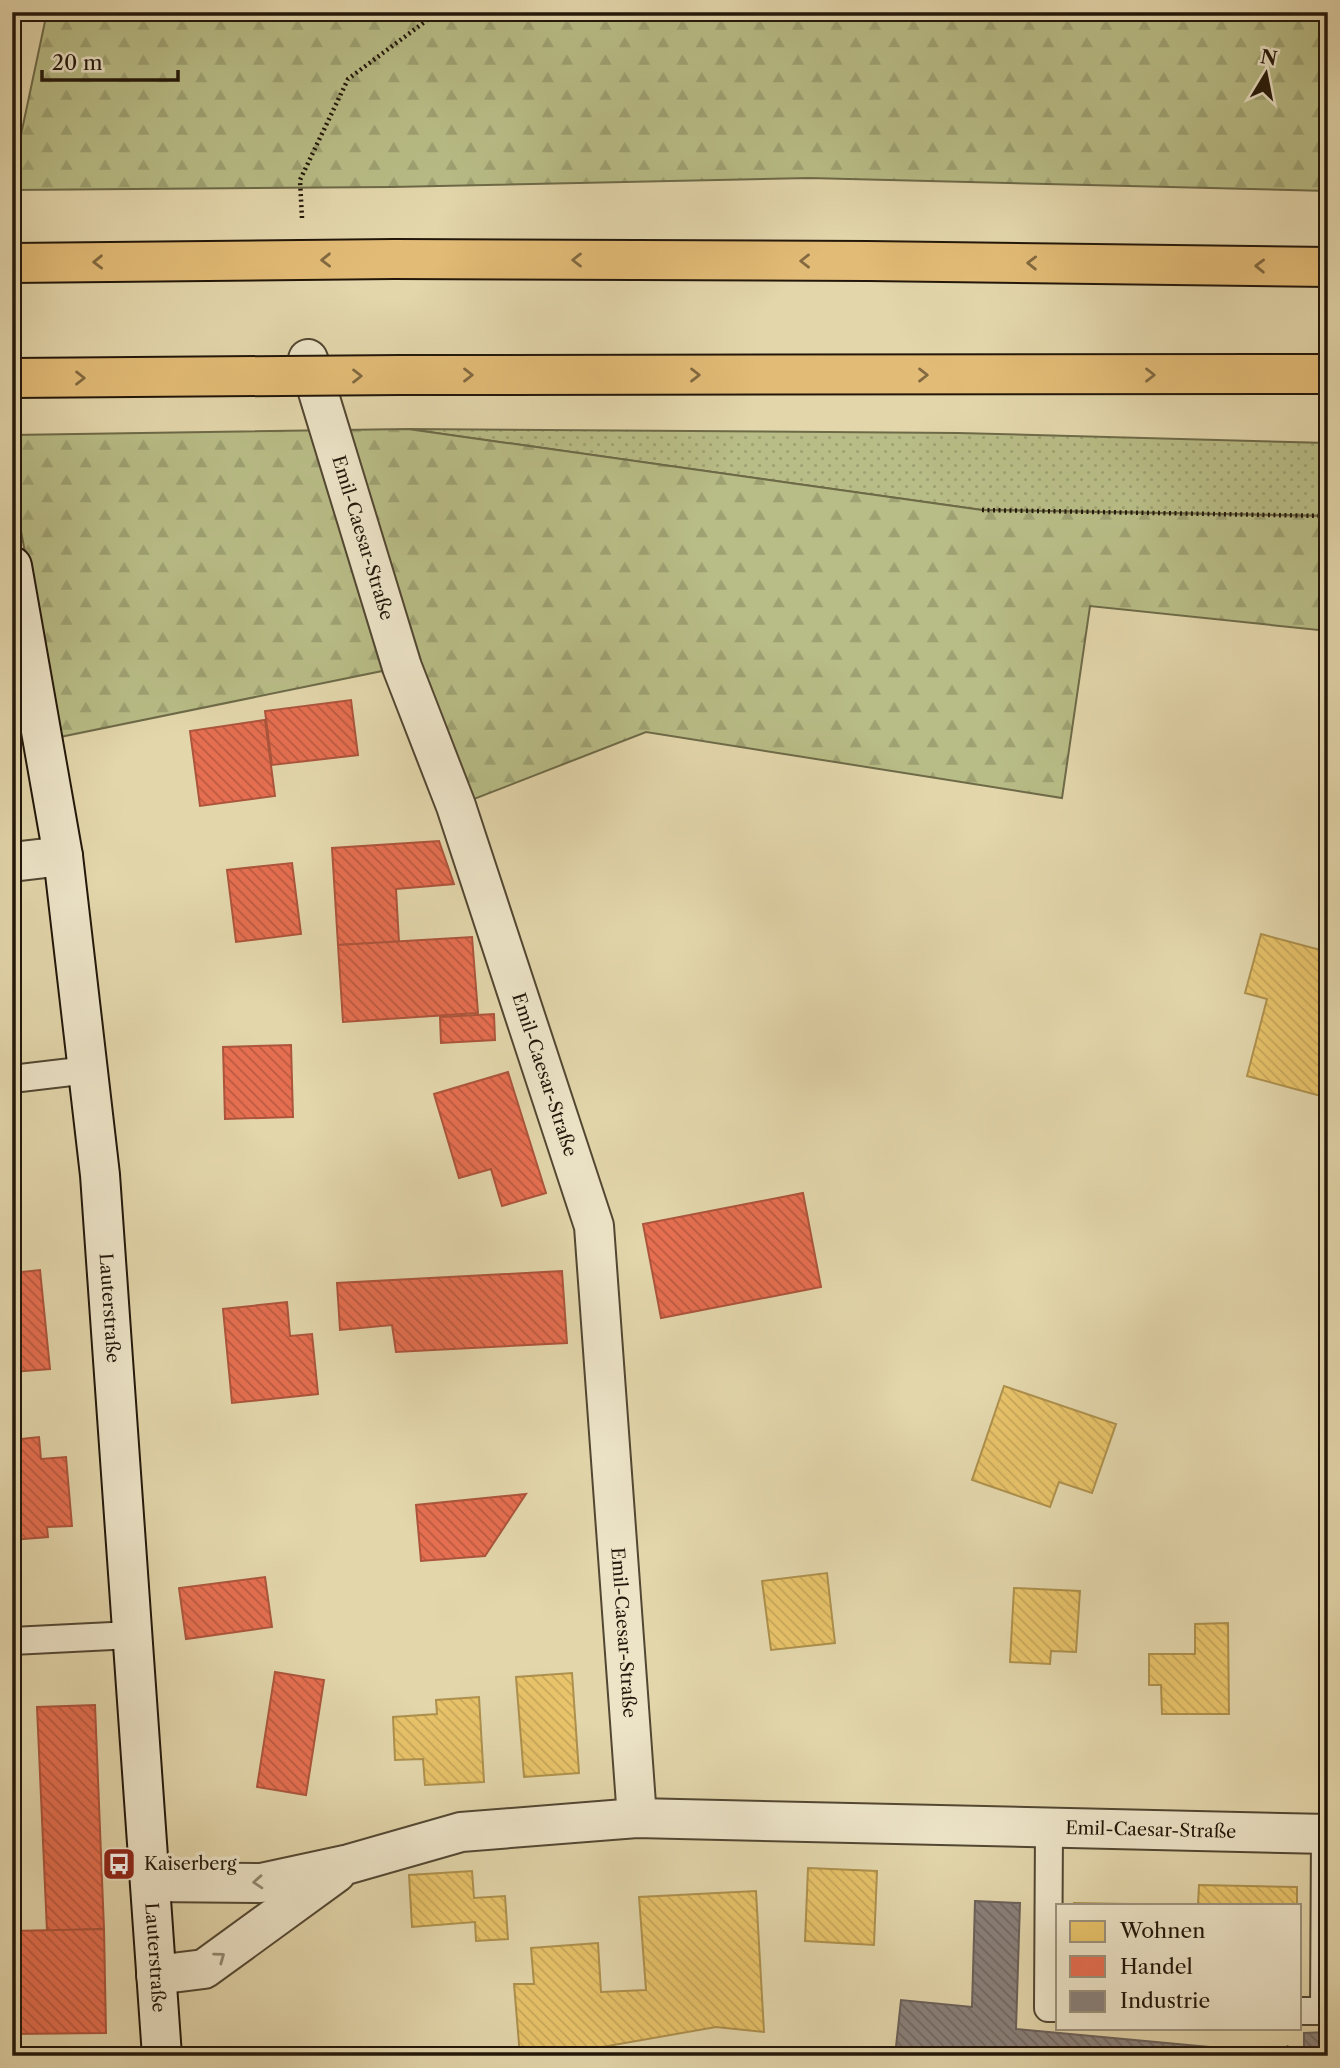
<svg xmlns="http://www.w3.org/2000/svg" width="1340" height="2068" font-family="'Libre Caslon Text',serif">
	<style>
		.grass { fill: url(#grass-dots); stroke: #6d6a48; stroke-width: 2 }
		.forest { fill: url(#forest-firs); stroke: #6d6a48; stroke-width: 2 }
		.homes { fill: url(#homes-back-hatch); stroke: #ad904d; stroke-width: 2 }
		.shops { fill: url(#shops-back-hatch); stroke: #ac553c; stroke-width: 2 }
		.industry { fill: url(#industry-back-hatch); stroke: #6b615a; stroke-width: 2 }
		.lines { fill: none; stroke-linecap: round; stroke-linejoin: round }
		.service-casing { stroke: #524732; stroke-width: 30 }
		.minor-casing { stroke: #524732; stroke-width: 42 }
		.secondary-casing { stroke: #22170a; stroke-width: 42 }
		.motorway-casing { stroke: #22170a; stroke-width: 42 }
		.path { stroke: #22170a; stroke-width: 4.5; stroke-dasharray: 2 3.5; stroke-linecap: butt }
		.service { stroke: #ede4c8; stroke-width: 26 }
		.minor { stroke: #ede4c8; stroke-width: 38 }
		.secondary { stroke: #ede4c8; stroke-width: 38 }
		.motorway { stroke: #e2bb76; stroke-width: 38 }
		.motorway-bridge-casing { stroke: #22170a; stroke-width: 42; stroke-linecap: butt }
		.motorway-bridge { stroke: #e2bb76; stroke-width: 38 }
		.oneway { stroke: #826940 }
		.oneway2 { stroke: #928872 }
		.labels { text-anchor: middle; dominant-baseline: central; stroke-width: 7; stroke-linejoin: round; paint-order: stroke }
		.street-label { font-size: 18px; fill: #22170a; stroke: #ede4c8 }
		.poi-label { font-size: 18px; fill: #22170a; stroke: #ede4c8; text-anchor: start }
	</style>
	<defs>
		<pattern id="grass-dots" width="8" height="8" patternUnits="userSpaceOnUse" patternTransform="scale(1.75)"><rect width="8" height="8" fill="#b8bc86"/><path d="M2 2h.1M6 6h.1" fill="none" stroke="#9ea172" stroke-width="1.8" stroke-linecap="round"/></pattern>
		<pattern id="forest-firs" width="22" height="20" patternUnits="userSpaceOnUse" patternTransform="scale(1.75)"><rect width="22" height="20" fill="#b8bc86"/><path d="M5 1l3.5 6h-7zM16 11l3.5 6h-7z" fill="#9ea172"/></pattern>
		<pattern id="homes-back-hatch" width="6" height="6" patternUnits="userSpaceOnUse" patternTransform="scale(1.75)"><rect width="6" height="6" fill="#e9c46a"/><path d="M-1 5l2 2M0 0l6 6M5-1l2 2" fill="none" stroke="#c8a85b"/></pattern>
		<pattern id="shops-back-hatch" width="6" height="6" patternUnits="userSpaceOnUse" patternTransform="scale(1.75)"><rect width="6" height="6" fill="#e76f51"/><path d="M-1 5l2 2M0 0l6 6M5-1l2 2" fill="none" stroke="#bb5a41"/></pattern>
		<pattern id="industry-back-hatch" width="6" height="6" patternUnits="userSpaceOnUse" patternTransform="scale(1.75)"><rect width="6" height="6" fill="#8a817c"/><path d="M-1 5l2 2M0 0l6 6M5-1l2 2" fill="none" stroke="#706964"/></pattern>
	</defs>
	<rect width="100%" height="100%" fill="#e3d6ab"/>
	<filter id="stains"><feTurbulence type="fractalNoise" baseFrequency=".00286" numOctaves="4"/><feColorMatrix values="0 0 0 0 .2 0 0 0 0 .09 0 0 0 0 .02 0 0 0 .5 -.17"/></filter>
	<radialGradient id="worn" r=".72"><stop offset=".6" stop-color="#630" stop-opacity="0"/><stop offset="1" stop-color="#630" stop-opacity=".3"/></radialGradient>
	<polygon class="grass" points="408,429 958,433 1328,443 1328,516 982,510"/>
	<g class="forest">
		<polygon points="47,12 1328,12 1328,191 809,178 392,187 12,190 12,177"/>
		<polygon points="408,429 982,510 1328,516 1328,631 1090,606 1062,798 646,732 456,806 402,667 60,737 13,489 12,435"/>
	</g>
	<g class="homes">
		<polygon points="1261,934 1328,952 1328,1098 1247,1076 1267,999 1245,993"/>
		<polygon points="1004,1386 1116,1424 1092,1493 1059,1482 1050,1507 972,1480"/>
		<polygon points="827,1573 835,1643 771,1650 762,1581"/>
		<polygon points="1014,1588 1080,1591 1076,1652 1051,1651 1050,1664 1010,1662"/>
		<polygon points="1228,1623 1229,1714 1162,1714 1161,1685 1149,1685 1149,1654 1195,1654 1195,1624"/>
		<polygon points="572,1673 579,1773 524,1777 516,1677"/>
		<polygon points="479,1697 484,1782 425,1785 423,1759 395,1760 393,1717 437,1714 436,1700"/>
		<polygon points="808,1868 877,1871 874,1945 805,1941"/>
		<polygon points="472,1871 474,1898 505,1896 508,1939 476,1941 475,1922 412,1927 409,1875"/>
		<polygon points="1199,1885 1297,1887 1297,1905 1198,1905"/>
		<polygon points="756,1891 764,2032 716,2027 551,2056 520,2056 514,1984 534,1984 531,1948 598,1943 601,1992 646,1990 639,1897"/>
		<polygon points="1074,1903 1185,1905 1074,1905"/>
	</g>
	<g class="shops">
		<polygon points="351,700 358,755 272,765 265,711"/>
		<polygon points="265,720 275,796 200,806 190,731"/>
		<polygon points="439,841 454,884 396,889 399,942 338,945 332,848"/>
		<polygon points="292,863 301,934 236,942 227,870"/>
		<polygon points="472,937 478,1013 343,1022 338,945"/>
		<polygon points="494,1014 495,1040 441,1043 440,1017"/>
		<polygon points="291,1045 293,1117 225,1119 223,1047"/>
		<polygon points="508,1072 546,1193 502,1206 491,1169 459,1178 434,1094"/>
		<polygon points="803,1193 821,1287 661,1318 643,1224"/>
		<polygon points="40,1270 50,1369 12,1372 12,1273"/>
		<polygon points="562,1271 567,1343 396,1352 392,1325 340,1330 337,1283"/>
		<polygon points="287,1302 290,1336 312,1334 318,1394 232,1403 223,1309"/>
		<polygon points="39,1437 41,1459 66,1457 72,1526 47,1527 48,1537 12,1540 12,1440"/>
		<polygon points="526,1494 485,1556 421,1561 416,1505"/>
		<polygon points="265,1577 272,1627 186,1639 179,1588"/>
		<polygon points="275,1672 324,1680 306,1795 257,1787"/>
		<polygon points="95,1705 104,1929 47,1931 37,1707"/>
		<polygon points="104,1929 106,2033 12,2034 12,1931"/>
	</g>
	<g class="industry">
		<polygon points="975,1901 1020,1903 1016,2029 1275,2053 1274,2056 895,2056 901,2000 972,2007"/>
		<polygon points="1328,2032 1328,2056 1304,2056 1304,2033"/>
	</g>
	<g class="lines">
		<defs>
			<g id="service">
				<polyline points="12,1079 88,1070"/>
				<polyline points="12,1641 132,1635"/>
				<polyline points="1049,1828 1048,2008 1058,2008"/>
				<polyline points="1300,2011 1328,2011"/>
				<polyline points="1324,2011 1325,1833"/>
			</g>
			<g id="minor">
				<path id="s1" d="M308 359 402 667 456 806 594 1226 637 1818"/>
				<polyline points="12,862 63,856"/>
				<path id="s2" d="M150 1882 261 1883 349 1864 461 1832 637 1818 1328 1834"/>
				<polyline points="156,1975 204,1969 336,1873"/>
			</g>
			<g id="secondary">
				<path id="s3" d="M12 566 63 856 100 1175 162 2056"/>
			</g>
			<g id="motorway">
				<polyline points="394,259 868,261 1328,267"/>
				<polyline points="400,375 1328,374"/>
			</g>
		</defs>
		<use href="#service" class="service-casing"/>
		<use href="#minor" class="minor-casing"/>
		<use href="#secondary" class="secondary-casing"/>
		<use href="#motorway" class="motorway-casing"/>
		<g class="path">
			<polyline points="302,218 300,180 348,79 438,12"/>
			<polyline points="982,510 1328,516"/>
			<polyline points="1286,2046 1289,2056"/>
		</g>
		<use href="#service" class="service"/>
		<use href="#minor" class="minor"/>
		<use href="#secondary" class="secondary"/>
		<use href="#motorway" class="motorway"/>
		<defs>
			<g id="motorway-bridge">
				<polyline points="12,263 394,259"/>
				<polyline points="12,378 400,375"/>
			</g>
		</defs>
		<use href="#motorway-bridge" class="motorway-bridge-casing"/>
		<use href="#motorway-bridge" class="motorway-bridge"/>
	</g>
	<defs><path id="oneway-chevron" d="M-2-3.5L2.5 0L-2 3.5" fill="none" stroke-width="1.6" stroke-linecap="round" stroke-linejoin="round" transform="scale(1.75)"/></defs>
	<g class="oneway">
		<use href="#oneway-chevron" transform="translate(326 260) rotate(179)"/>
		<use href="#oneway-chevron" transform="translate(577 260) rotate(-180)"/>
		<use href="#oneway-chevron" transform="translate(805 261) rotate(-180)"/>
		<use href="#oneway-chevron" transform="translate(98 262) rotate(179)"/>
		<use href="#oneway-chevron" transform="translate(1032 263) rotate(-179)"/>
		<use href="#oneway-chevron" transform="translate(1260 266) rotate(-179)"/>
		<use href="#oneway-chevron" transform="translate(468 375)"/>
		<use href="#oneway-chevron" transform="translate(695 375)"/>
		<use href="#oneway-chevron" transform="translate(923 375)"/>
		<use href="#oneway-chevron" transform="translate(1150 375)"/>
		<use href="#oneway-chevron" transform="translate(357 376)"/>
		<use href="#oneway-chevron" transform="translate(80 378)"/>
	</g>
	<g class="oneway2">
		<use href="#oneway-chevron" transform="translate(258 1882) rotate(176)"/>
		<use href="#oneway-chevron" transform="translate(220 1957) rotate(-36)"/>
	</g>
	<defs>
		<symbol id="bus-square" viewBox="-11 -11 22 22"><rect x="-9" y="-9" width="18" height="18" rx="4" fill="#8f2418" stroke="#ede4c8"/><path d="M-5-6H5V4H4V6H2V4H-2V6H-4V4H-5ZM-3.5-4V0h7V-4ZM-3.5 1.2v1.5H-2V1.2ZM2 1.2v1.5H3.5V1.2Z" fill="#fff"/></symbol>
	</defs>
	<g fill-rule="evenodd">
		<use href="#bus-square" x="100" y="1845" width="38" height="38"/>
	</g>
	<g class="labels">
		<g class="street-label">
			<text stroke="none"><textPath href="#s1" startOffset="187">Emil-Caesar-Straße</textPath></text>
			<text stroke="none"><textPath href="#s1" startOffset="754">Emil-Caesar-Straße</textPath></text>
			<text stroke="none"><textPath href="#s3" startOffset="749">Lauterstraße</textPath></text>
			<text stroke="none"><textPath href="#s1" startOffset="1321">Emil-Caesar-Straße</textPath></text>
			<text stroke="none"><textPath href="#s2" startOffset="1008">Emil-Caesar-Straße</textPath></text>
			<text stroke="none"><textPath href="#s3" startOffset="1400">Lauterstraße</textPath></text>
		</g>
		<g class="poi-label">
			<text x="144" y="1864">Kaiserberg</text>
		</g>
	</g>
	<rect width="1340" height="2068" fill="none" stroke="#e3d6ab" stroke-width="42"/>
	<rect x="14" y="14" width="1312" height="2040" fill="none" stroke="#22170a" stroke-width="3.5"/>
	<rect x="21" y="21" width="1298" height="2026" fill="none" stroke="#22170a" stroke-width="2"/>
	<rect x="1056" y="1904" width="245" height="126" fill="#ede4c8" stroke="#9c927c" stroke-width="2"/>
	<rect x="1070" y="1921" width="35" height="21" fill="#e9c46a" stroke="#9c927c" stroke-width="2"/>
	<text x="1120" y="1938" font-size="21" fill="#22170a">Wohnen</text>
	<rect x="1070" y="1956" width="35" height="21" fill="#e76f51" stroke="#9c927c" stroke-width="2"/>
	<text x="1120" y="1974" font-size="21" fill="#22170a">Handel</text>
	<rect x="1070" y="1991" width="35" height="21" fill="#8a817c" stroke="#9c927c" stroke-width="2"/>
	<text x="1120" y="2008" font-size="21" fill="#22170a">Industrie</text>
	<g transform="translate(1266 74) rotate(10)" stroke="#ede4c8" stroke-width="5" paint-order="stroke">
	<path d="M0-5L12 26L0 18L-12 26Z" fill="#22170a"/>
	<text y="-10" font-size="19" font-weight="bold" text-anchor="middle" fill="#22170a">N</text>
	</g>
	<path d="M42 70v10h136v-10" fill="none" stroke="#22170a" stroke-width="3.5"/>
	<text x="52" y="70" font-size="21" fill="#22170a" stroke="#ede4c8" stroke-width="5" paint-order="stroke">20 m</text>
	<rect width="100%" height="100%" filter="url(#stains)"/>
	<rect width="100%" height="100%" fill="url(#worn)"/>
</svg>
